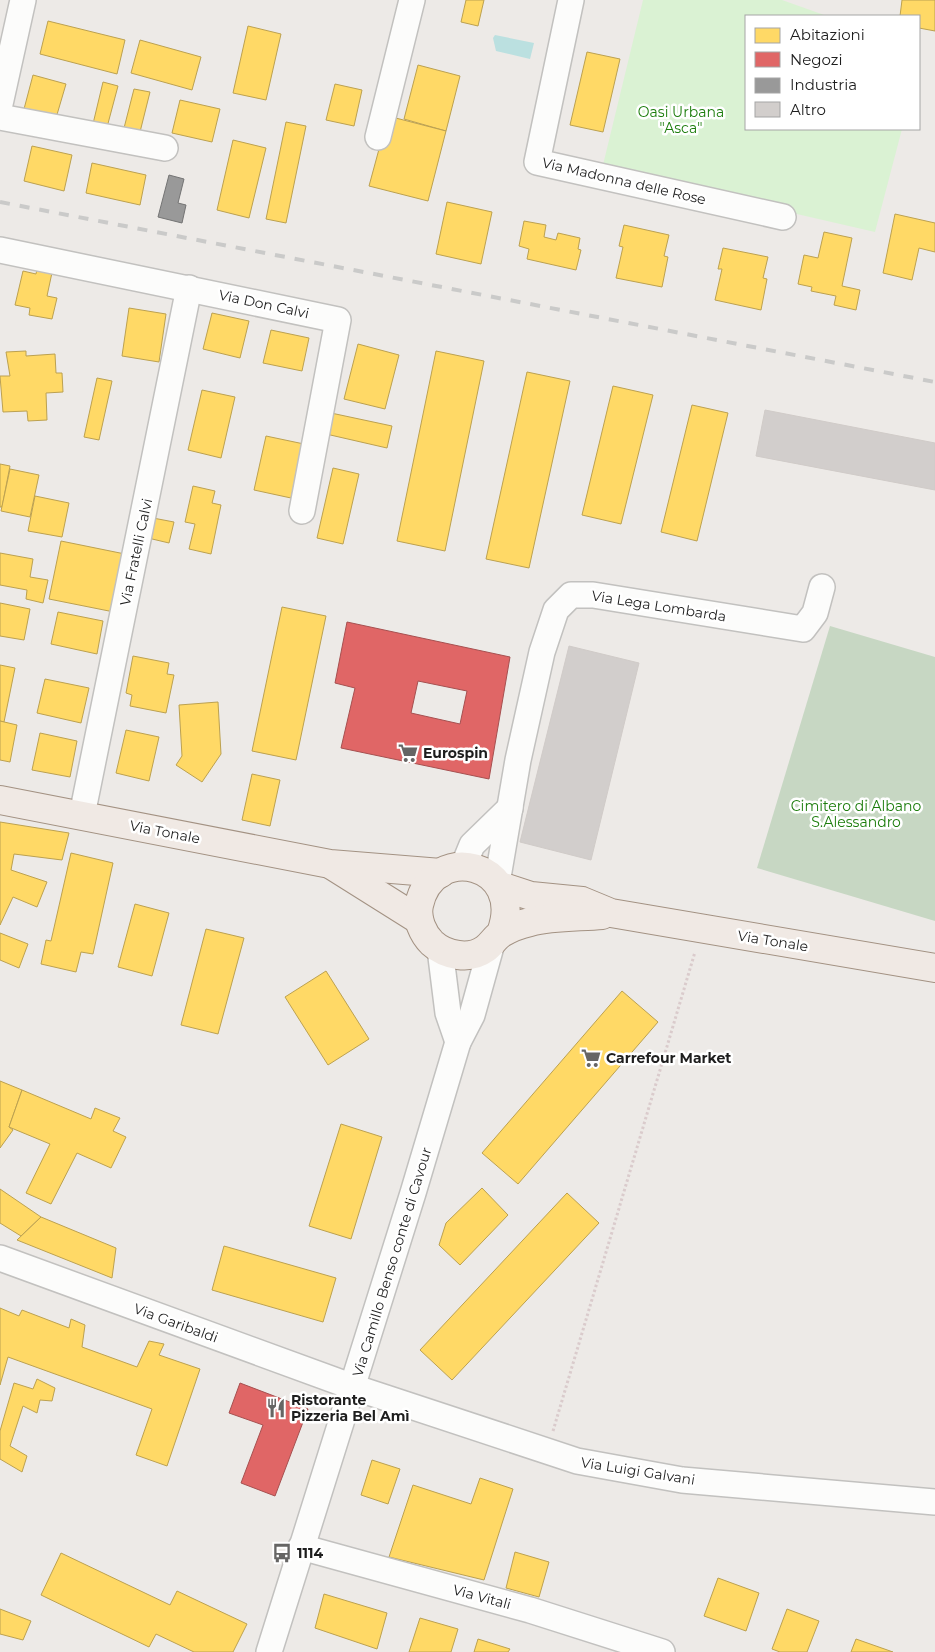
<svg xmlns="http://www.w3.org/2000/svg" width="935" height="1652" font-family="Montserrat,sans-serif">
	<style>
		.cemetery { fill: #c7d7c3 }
		.park { fill: #daf2d3 }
		.water { fill: #bbe0e0 }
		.homes { fill: #ffd966; stroke: #bca150 }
		.shops { fill: #e06666; stroke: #a65050; fill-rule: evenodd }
		.industry { fill: #999; stroke: #747474 }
		.building { fill: #d2cecc; stroke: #d0cbc8 }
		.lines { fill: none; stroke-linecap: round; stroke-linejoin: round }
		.minor-casing { stroke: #c2c1bf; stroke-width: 28 }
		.major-casing { stroke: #a39283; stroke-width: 30 }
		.path { stroke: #dacbcc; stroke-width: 3; stroke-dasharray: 2.5 2.5; stroke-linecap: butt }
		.minor { stroke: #fcfcfb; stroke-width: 25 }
		.major { stroke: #f0e9e4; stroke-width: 28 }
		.rail { stroke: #cacac9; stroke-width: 4; stroke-dasharray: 10 10; stroke-linecap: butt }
		.labels { text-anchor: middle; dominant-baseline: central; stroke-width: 5; stroke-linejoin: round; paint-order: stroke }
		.park-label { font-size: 14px; fill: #1c7d0c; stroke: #fff }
		.street-label { font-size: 14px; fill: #1e1e1e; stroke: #fff }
		.poi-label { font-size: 14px; font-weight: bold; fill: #1e1e1e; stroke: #fff; text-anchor: start }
	</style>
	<rect width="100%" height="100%" fill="#edeae7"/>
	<polygon class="cemetery" points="830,626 935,657 935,921 757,868"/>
	<polygon class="park" points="643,0 782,0 827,16 746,16 746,129 902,129 875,232 602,169"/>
	<polygon class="water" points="495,35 534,43 530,59 496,51 493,38"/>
	<g class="homes">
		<polygon points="466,0 484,0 478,26 461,22"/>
		<polygon points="902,0 935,0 935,31 919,28 919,16 900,16"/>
		<polygon points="48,21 125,40 117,74 40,54"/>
		<polygon points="248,26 281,34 266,100 233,93"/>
		<polygon points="140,40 201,57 192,90 131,73"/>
		<polygon points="587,52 620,59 603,132 570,125"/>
		<polygon points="418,65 460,76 446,131 404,119"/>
		<polygon points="33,75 66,84 56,118 24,109"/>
		<polygon points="103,82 118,86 106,131 92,128"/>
		<polygon points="335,84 362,90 354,126 326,120"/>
		<polygon points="134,89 150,92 139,136 123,132"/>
		<polygon points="180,100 220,109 212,142 172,133"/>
		<polygon points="388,116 446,131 428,201 369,186"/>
		<polygon points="286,122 306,126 286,223 266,219"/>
		<polygon points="233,140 266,148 249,218 217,210"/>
		<polygon points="32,146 72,155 64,191 24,181"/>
		<polygon points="92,163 146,175 140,205 86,193"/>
		<polygon points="447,202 492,212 481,264 436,254"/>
		<polygon points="895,214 935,223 935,252 919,248 912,280 883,273"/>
		<polygon points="524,221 546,225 544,237 556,240 558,233 580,238 578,249 581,250 576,270 527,259 529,249 519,246"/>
		<polygon points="624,225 669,235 664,256 668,257 662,287 616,278 623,247 619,246"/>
		<polygon points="824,232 852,238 842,286 860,290 856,310 834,305 836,296 811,291 812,287 798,284 804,255 818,258"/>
		<polygon points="723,248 768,257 763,278 767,279 761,310 715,300 722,269 718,269"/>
		<polygon points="38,264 53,268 47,296 57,298 52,319 29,315 30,308 15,305 23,271 36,274"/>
		<polygon points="129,308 166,314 159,362 122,356"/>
		<polygon points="212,313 249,321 240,358 203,349"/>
		<polygon points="271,330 309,338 302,371 263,363"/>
		<polygon points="358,344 399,355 385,409 344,399"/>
		<polygon points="26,351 26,356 55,354 56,373 62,373 63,392 46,393 47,420 28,421 27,411 3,412 0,376 10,376 6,352"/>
		<polygon points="436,351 484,361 445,551 397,541"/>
		<polygon points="527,372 570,381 529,568 486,559"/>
		<polygon points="97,378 112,381 99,440 84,437"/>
		<polygon points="613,386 653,395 621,524 582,515"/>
		<polygon points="202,390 235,397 221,458 188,450"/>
		<polygon points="692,405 728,413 697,541 661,532"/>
		<polygon points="331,413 392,426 387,448 326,434"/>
		<polygon points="266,436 304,444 291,498 254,490"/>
		<polygon points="0,464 10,466 2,507 0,507"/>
		<polygon points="333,468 359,474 343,544 317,538"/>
		<polygon points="10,469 39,475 30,517 1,511"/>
		<polygon points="193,486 215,491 212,503 221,505 211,554 189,549 195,524 185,522"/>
		<polygon points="35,496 69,503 62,537 28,531"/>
		<polygon points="153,518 174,522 169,543 148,538"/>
		<polygon points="61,541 125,554 114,612 49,599"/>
		<polygon points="0,553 33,559 30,577 48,580 43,603 26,599 27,590 0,585"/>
		<polygon points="0,603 30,609 24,640 0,636"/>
		<polygon points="282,607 326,616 296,760 252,751"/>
		<polygon points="58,612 103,621 97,654 51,644"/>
		<polygon points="133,656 169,663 167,674 174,675 166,713 130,706 132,695 126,693"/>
		<polygon points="0,665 15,668 4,722 0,721"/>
		<polygon points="45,679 89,688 81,723 37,713"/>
		<polygon points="218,702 221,754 202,782 176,765 182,756 179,705"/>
		<polygon points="0,721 17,725 10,762 0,760"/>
		<polygon points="126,730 159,737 149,781 116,773"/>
		<polygon points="40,733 77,741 70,777 32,770"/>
		<polygon points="252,774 280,780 270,826 242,820"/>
		<polygon points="0,822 69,833 62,860 14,854 11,870 47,882 37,907 13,897 0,925"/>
		<polygon points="71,853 113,863 93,954 81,952 76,972 41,964 46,940 51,941"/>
		<polygon points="135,904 169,913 152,976 118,967"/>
		<polygon points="206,929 244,938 218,1034 181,1025"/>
		<polygon points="0,933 28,944 19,968 0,960"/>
		<polygon points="326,971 369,1039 328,1065 285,997"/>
		<polygon points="622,991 658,1022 518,1184 482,1153"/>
		<polygon points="0,1081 22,1090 9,1127 13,1130 0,1148"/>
		<polygon points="22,1090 91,1119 95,1108 120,1118 113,1131 126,1137 111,1168 77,1153 51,1204 26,1193 50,1144 9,1127"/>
		<polygon points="341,1124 382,1137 351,1239 309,1226"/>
		<polygon points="482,1188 508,1215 460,1265 439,1245 446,1223"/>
		<polygon points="0,1189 41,1217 21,1236 0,1223"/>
		<polygon points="567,1193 599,1223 452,1380 420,1350"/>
		<polygon points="41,1217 116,1248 112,1278 17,1240"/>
		<polygon points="224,1246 336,1278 323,1322 212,1290"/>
		<polygon points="0,1308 19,1316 22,1310 69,1328 71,1319 85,1325 82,1347 137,1367 149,1341 164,1344 159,1355 200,1369 167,1466 136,1455 152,1409 8,1357 0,1385"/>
		<polygon points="37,1379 55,1388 52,1401 40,1400 37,1413 23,1406 10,1446 27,1456 22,1472 0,1459 0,1431 14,1383 33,1389"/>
		<polygon points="372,1460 400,1469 388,1504 361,1495"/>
		<polygon points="480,1478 513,1489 484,1580 389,1557 413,1485 471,1504"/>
		<polygon points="515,1552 549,1562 539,1597 506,1588"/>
		<polygon points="61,1553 170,1605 177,1591 247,1624 233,1652 194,1652 156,1634 149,1647 41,1595"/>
		<polygon points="718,1578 759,1593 746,1631 704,1616"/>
		<polygon points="324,1594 387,1613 377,1649 315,1628"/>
		<polygon points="0,1609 31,1621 23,1640 0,1634"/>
		<polygon points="787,1609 819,1621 807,1652 780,1652 772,1649"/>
		<polygon points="420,1618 458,1629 451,1652 409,1652"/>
		<polygon points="478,1639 510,1649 508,1652 474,1652"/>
		<polygon points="856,1639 893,1652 851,1652"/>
	</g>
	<g class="shops">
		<path d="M347 622 510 657 489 779 341 748 355 688 335 683ZM418 681 467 691 460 724 411 713Z"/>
		<polygon points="240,1383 308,1409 275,1496 241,1483 263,1425 229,1413"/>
	</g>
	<polygon class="industry" points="169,175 184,179 178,203 186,205 182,223 158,217"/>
	<g class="building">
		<polygon points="765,410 935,443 935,490 756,456"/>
		<polygon points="569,646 639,663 591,860 520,842"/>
	</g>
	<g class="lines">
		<defs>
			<g id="minor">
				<polyline points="571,0 537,162 783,217"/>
				<polyline points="0,104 23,0"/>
				<polyline points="0,117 165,148"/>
				<polyline points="378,137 412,0"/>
				<polyline points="0,250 338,320 302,511"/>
				<polyline points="82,815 189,288"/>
				<polyline points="463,867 472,845 510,808"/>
				<polyline points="497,883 518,760 542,652 556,610 571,595 593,595 803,629 815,613 822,587"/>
				<polyline points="440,949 448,1013 458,1042"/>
				<polyline points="0,1258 353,1387 577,1461 682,1480 935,1502"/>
				<polyline points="301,1547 530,1610 662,1652"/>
				<polyline points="269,1652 413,1193 458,1042 472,1015 492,943"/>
			</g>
			<g id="major">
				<polyline points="0,800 330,864 441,873"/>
				<polyline points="333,866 419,920"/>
				<polyline points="500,886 531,896 582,901 611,913 935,968"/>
				<path d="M501 933C527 863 433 840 419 905 416 919 423 934 432 943 446 956 470 960 485 949 492 944 495 937 502 933 510 928 521 924 530 922 551 916 580 917 602 915"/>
			</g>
		</defs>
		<use href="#minor" class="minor-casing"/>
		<use href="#major" class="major-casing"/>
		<polyline class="path" points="553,1431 695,952"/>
		<use href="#minor" class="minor"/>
		<use href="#major" class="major"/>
		<polyline class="rail" points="0,202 935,382"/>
	</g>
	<defs>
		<symbol id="supermarket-bare" viewBox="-9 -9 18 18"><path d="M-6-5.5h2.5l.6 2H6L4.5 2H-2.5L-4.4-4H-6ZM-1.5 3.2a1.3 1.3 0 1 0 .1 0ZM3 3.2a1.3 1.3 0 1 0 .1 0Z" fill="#666564" stroke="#fff" stroke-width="2.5" paint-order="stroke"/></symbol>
		<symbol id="restaurant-bare" viewBox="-9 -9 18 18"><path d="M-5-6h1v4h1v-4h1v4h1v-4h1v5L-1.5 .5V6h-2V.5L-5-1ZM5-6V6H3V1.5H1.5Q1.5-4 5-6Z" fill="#666564" stroke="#fff" stroke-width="2.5" paint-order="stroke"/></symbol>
		<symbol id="bus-bare" viewBox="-9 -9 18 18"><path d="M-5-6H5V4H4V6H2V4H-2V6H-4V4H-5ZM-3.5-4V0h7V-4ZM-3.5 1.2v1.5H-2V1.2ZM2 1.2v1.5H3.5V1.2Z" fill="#666564" stroke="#fff" stroke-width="2.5" paint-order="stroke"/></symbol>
	</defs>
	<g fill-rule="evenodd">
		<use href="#supermarket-bare" x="394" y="739" width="28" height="28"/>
		<use href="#supermarket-bare" x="577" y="1044" width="28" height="28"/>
		<use href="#restaurant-bare" x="262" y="1394" width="28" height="28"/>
		<use href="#bus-bare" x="268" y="1539" width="28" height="28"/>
	</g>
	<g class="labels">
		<g class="park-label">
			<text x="681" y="112">Oasi Urbana<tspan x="681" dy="16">"Asca"</tspan></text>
			<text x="856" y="806">Cimitero di Albano<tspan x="856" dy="16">S.Alessandro</tspan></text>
		</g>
		<g class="street-label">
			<text transform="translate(624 181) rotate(13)">Via Madonna delle Rose</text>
			<text transform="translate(264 304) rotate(12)">Via Don Calvi</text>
			<text transform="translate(136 552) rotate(-78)">Via Fratelli Calvi</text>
			<text transform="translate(659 606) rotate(9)">Via Lega Lombarda</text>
			<text transform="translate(165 832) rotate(11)">Via Tonale</text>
			<text transform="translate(773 941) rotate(9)">Via Tonale</text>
			<text transform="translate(392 1262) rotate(-73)">Via Camillo Benso conte di Cavour</text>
			<text transform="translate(176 1323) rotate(20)">Via Garibaldi</text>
			<text transform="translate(638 1471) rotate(9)">Via Luigi Galvani</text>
			<text transform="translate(482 1597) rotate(15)">Via Vitali</text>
		</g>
		<g class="poi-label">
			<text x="423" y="753">Eurospin</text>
			<text x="606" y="1058">Carrefour Market</text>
			<text x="291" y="1400">Ristorante<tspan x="291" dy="16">Pizzeria Bel Amì</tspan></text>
			<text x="297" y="1553">1114</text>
		</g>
	</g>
	<rect x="745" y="15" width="175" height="115" fill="#ffffff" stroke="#a5a5a5"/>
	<rect x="755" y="28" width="25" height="15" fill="#ffd966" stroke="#a5a5a5"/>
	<text x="790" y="40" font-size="15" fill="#1e1e1e">Abitazioni</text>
	<rect x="755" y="52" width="25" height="15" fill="#e06666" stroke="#a5a5a5"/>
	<text x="790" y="65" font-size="15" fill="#1e1e1e">Negozi</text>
	<rect x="755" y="78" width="25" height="15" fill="#999999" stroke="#a5a5a5"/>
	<text x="790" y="90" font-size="15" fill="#1e1e1e">Industria</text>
	<rect x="755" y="102" width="25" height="15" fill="#d2cecc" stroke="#a5a5a5"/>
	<text x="790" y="115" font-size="15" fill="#1e1e1e">Altro</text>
</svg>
